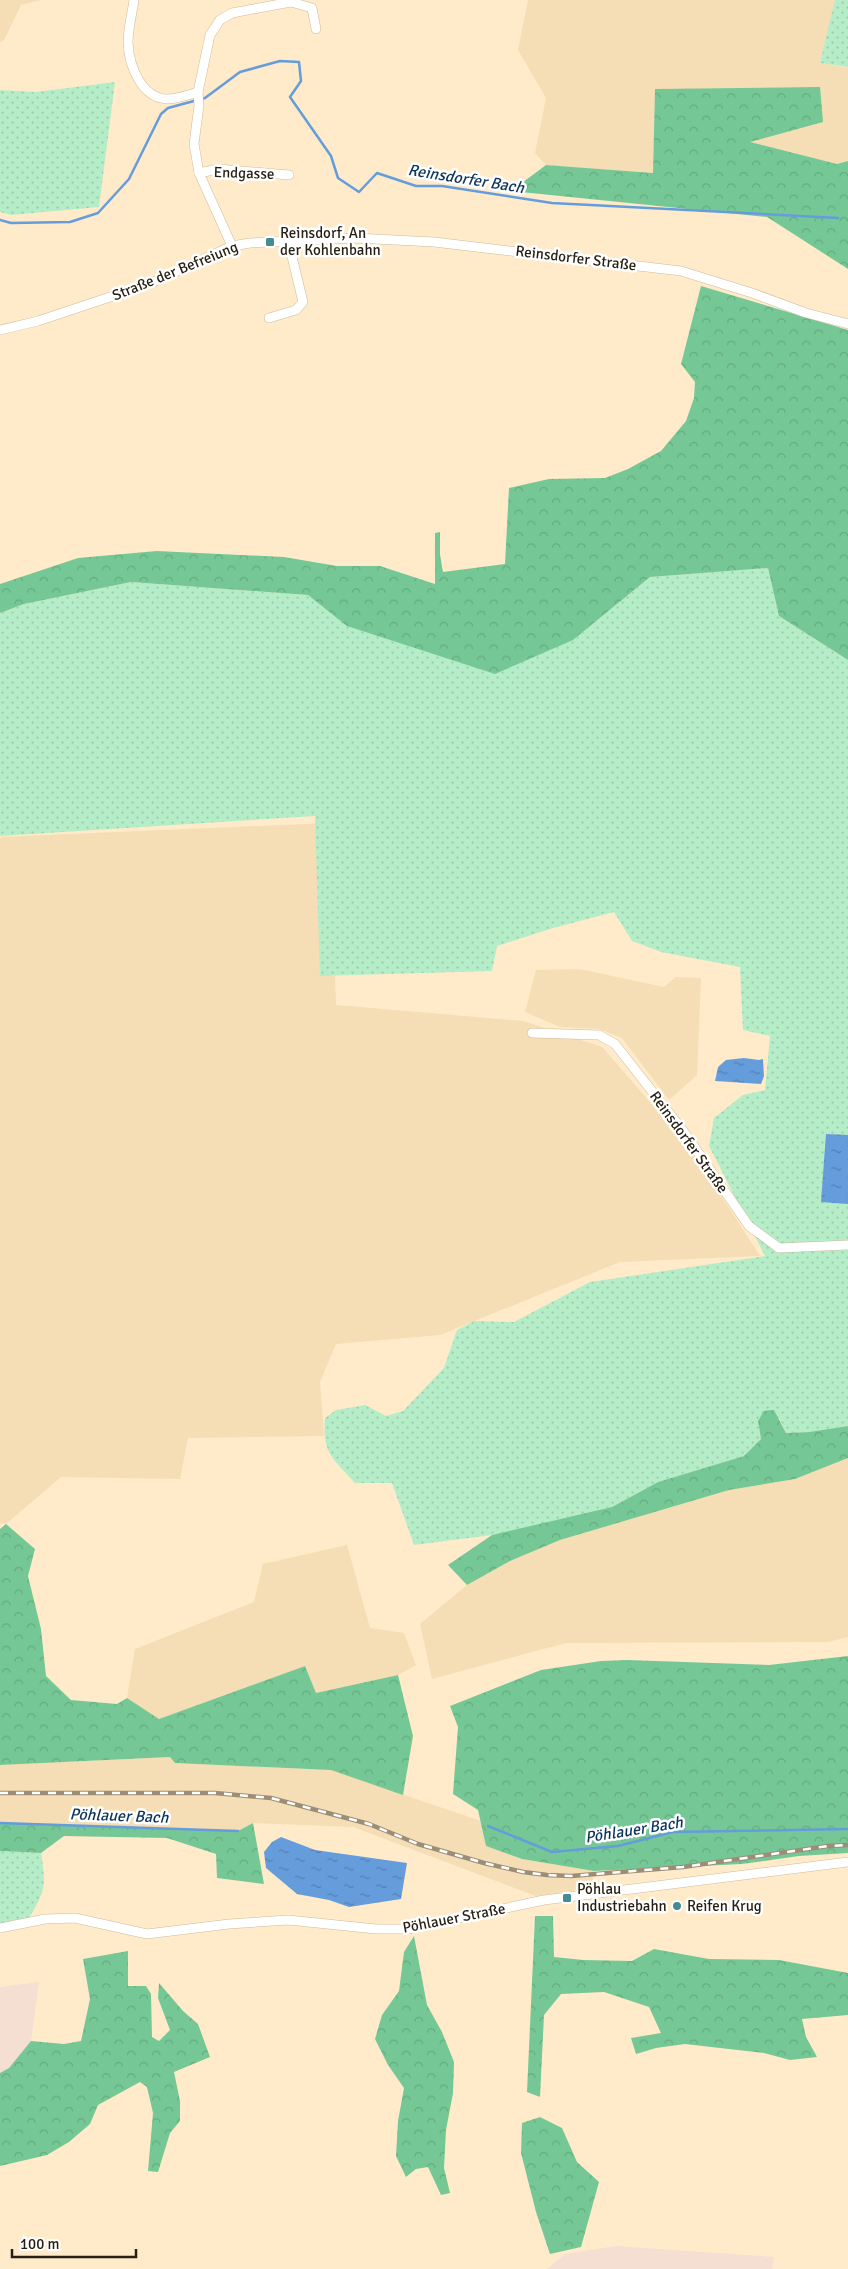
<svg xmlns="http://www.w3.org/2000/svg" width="848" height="2269" font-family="Signika,sans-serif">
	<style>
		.commercial { fill: #f5ded2 }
		.built { fill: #f5ddb5 }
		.green { fill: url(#green-dots) }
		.forest { fill: url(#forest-crowns) }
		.water { fill: url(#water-ripples) }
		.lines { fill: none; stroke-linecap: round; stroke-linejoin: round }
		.stream { stroke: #659ddc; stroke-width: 2.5 }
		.street-casing { stroke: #cebb9b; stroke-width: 10 }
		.street { stroke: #fff; stroke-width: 9 }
		.rail-casing { stroke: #9c8e76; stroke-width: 4.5 }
		.rail { stroke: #fff; stroke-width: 2.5; stroke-dasharray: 8; stroke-linecap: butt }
		.poi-dot { fill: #448c91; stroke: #fff; stroke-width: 2 }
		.labels { text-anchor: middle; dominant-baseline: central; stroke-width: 5; stroke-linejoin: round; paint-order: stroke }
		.street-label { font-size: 15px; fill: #261f12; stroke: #fff }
		.poi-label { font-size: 15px; fill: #261f12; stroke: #fff; text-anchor: start }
		.water-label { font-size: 16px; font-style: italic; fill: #0c355d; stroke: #fff }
	</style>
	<defs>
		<pattern id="green-dots" width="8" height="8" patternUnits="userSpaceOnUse" patternTransform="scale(1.25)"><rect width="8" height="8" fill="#b5edc8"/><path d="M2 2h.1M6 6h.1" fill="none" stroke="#9ccbab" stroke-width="1.8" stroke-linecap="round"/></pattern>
		<pattern id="forest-crowns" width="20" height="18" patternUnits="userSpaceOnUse" patternTransform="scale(1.25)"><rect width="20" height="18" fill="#75c895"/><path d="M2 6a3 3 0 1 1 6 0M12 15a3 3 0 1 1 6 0" fill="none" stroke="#65ab7f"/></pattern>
		<pattern id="water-ripples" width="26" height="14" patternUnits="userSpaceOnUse" patternTransform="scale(1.25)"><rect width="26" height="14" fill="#659ddc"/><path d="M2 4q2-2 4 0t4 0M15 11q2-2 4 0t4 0" fill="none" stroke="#537fb1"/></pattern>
	</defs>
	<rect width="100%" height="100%" fill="#ffebc9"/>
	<g class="commercial">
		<polygon points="39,1982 31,2041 9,2068 0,2073 0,1987"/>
		<polygon points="616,2246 774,2257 772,2269 547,2269 565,2254"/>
	</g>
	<g class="built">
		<polygon points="0,0 41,0 21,5 4,40 0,42"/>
		<polygon points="528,0 837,0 820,63 848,68 848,161 837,164 748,142 655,90 653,173 546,165 535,153 546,98 518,50"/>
		<polygon points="329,823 336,1005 523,1021 602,1047 691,1149 760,1256 620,1262 440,1335 336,1344 320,1382 324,1436 188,1438 180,1479 61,1477 6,1524 0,1523 0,837"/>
		<polygon points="579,969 664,987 676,977 701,978 697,1075 669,1100 622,1038 599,1029 560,1027 525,1012 536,970"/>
		<polygon points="848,1458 848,1637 828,1642 566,1643 432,1679 420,1624 467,1585 510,1561 560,1540 729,1490 795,1479"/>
		<polygon points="347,1545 370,1628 404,1633 416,1665 398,1675 316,1693 305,1666 159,1719 127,1698 135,1649 254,1602 263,1564"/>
		<polygon points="170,1757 175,1763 331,1770 481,1821 486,1846 522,1859 594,1871 592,1888 536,1896 353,1827 253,1823 238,1831 0,1823 0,1765"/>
	</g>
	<g class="green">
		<polygon points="835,0 848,0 848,67 820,63"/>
		<polygon points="115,82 99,207 11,215 0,212 0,90 36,92"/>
		<path d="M768 568 779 616 848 660V1426L809 1432 786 1433 779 1418 758 1421 761 1439 744 1456 658 1482 612 1507 508 1533 414 1545 392 1483H355C333 1458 322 1454 325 1418L336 1410 365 1405 386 1416 403 1411 444 1368 457 1330 474 1321 514 1322 590 1282 765 1256 709 1146 714 1118 743 1095 765 1090 770 1036 743 1030 740 967 661 952 632 941 614 912 553 928 497 946 492 971 320 976 315 816 0 836V613L24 604 131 582 308 595 348 626 573 640 650 577Z"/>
		<path d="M0 1851 41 1853C46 1886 46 1889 29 1918L0 1924Z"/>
	</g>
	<g class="forest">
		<polygon points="820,87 823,122 750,142 837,164 848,161 848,269 767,217 511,191 546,165 653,173 655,89"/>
		<polygon points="701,286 848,330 848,660 779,616 768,568 650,577 573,640 495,674 347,626 308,595 131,582 24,604 0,613 0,584 78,558 157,551 284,557 337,566 380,566 435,584 435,533 440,532 440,555 443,572 505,564 509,488 549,479 605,478 628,469 661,451 686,421 694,398 695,382 681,364"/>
		<polygon points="774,1410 786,1433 809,1432 848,1426 848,1458 795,1479 729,1490 560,1540 510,1561 467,1585 448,1565 492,1535 612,1507 658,1482 744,1456 761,1439 758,1421 764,1411"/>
		<polygon points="6,1524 35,1549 28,1576 41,1629 46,1676 71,1700 117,1704 127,1698 159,1719 305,1666 316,1693 398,1675 413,1736 403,1795 331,1770 175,1763 170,1757 0,1765 0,1529"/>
		<polygon points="848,1656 848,1853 799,1856 742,1864 594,1871 522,1859 486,1846 478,1810 453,1794 458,1727 450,1706 541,1670 601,1661 627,1660 769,1665"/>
		<polygon points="0,1823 238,1831 253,1823 264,1884 217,1878 216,1854 167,1838 64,1836 41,1853 0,1851"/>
		<polygon points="535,1916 553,1916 554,1957 583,1960 632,1961 654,1949 709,1959 779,1960 848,1973 848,2015 802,2019 806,2037 817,2057 790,2060 764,2053 685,2044 656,2048 636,2054 631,2038 661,2033 649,2007 604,1992 561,1994 544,2015 540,2097 527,2092"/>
		<polygon points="414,1936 427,2005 442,2032 454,2062 453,2093 446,2130 444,2168 450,2193 441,2195 428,2167 416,2169 406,2177 396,2156 398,2121 404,2088 388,2065 375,2039 382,2015 399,1991 404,1952"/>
		<polygon points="128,1951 128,1986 146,1986 151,1994 152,2037 159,2041 170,2030 158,1998 159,1983 183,2011 198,2024 210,2057 174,2072 180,2101 180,2121 170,2133 158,2172 148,2171 153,2113 147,2087 140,2082 98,2105 90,2124 69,2142 47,2155 0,2166 0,2073 9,2068 31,2041 64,2044 81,2041 90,1999 83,1959"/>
		<polygon points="540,2117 562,2128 577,2162 599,2182 581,2247 550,2254 536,2212 521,2153 522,2123"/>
	</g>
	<g class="water">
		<polygon points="744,1058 759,1060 763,1059 764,1076 761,1084 715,1081 718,1067 726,1060"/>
		<polygon points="826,1134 848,1135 848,1204 821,1202"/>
		<polygon points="281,1837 315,1850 407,1863 401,1899 349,1907 329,1900 297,1894 266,1868 264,1852 272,1842"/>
	</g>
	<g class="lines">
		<g class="stream">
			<polyline points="0,220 11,223 70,222 98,213 129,179 161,114 168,108 205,98 240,72 280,61 299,62 301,81 290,97 331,156 338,178 359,192 377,173 416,186 442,186 552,203 838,218"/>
			<polyline points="0,1823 238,1831"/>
			<polyline points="488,1826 552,1852 618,1846 673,1832 848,1829"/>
		</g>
		<defs>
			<g id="street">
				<path d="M134 0C132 14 128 29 128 43 129 65 141 98 167 99 177 99 188 95 198 92"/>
				<polyline points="199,173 218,169 289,175"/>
				<polyline points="232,246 199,173 194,144 199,105 198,92 210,35 220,20 232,13 291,2 312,8 316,29"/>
				<polyline points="269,318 296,310 303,302 288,240"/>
				<polyline points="0,330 38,321 149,284 232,246 250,243 355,238 434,242 681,271 752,293 806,313 848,324"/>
				<polyline points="532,1033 599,1035 615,1044 684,1132 749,1226 779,1248 848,1245"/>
				<polyline points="0,1928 45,1919 75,1918 147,1934 229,1924 288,1920 376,1929 408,1929 544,1900 848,1862"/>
			</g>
		</defs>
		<use href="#street" class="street-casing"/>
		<use href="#street" class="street"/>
		<defs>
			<polyline id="rail" points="0,1793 215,1793 271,1798 369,1824 418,1844 484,1863 523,1872 547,1875 571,1876 683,1867 828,1846 848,1845"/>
		</defs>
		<use href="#rail" class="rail-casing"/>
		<use href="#rail" class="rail"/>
	</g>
	<g class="poi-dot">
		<rect x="265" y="237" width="10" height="10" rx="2.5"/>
		<rect x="562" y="1893" width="10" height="10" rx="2.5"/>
		<circle cx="677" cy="1906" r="5"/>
	</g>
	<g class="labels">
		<g class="street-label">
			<text transform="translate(244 173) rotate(2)">Endgasse</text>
			<text transform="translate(576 258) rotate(7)">Reinsdorfer Straße</text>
			<text transform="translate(175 271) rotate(-22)">Straße der Befreiung</text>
			<text transform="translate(689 1142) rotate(54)">Reinsdorfer Straße</text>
			<text transform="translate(454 1918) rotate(-11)">Pöhlauer Straße</text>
		</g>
		<g class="poi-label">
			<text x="280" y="233">Reinsdorf, An<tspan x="280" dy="17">der Kohlenbahn</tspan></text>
			<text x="577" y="1889">Pöhlau<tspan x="577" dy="17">Industriebahn</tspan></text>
			<text x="687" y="1906">Reifen Krug</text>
		</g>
		<g class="water-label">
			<text transform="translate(466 179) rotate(9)">Reinsdorfer Bach</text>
			<text transform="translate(119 1816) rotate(2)">Pöhlauer Bach</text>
			<text transform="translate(634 1830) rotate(-9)">Pöhlauer Bach</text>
		</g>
	</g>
	<path d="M12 2249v8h124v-8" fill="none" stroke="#261f12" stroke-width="2.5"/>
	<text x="20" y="2249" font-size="15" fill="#261f12" stroke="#ffffff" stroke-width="4" paint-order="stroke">100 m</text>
</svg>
